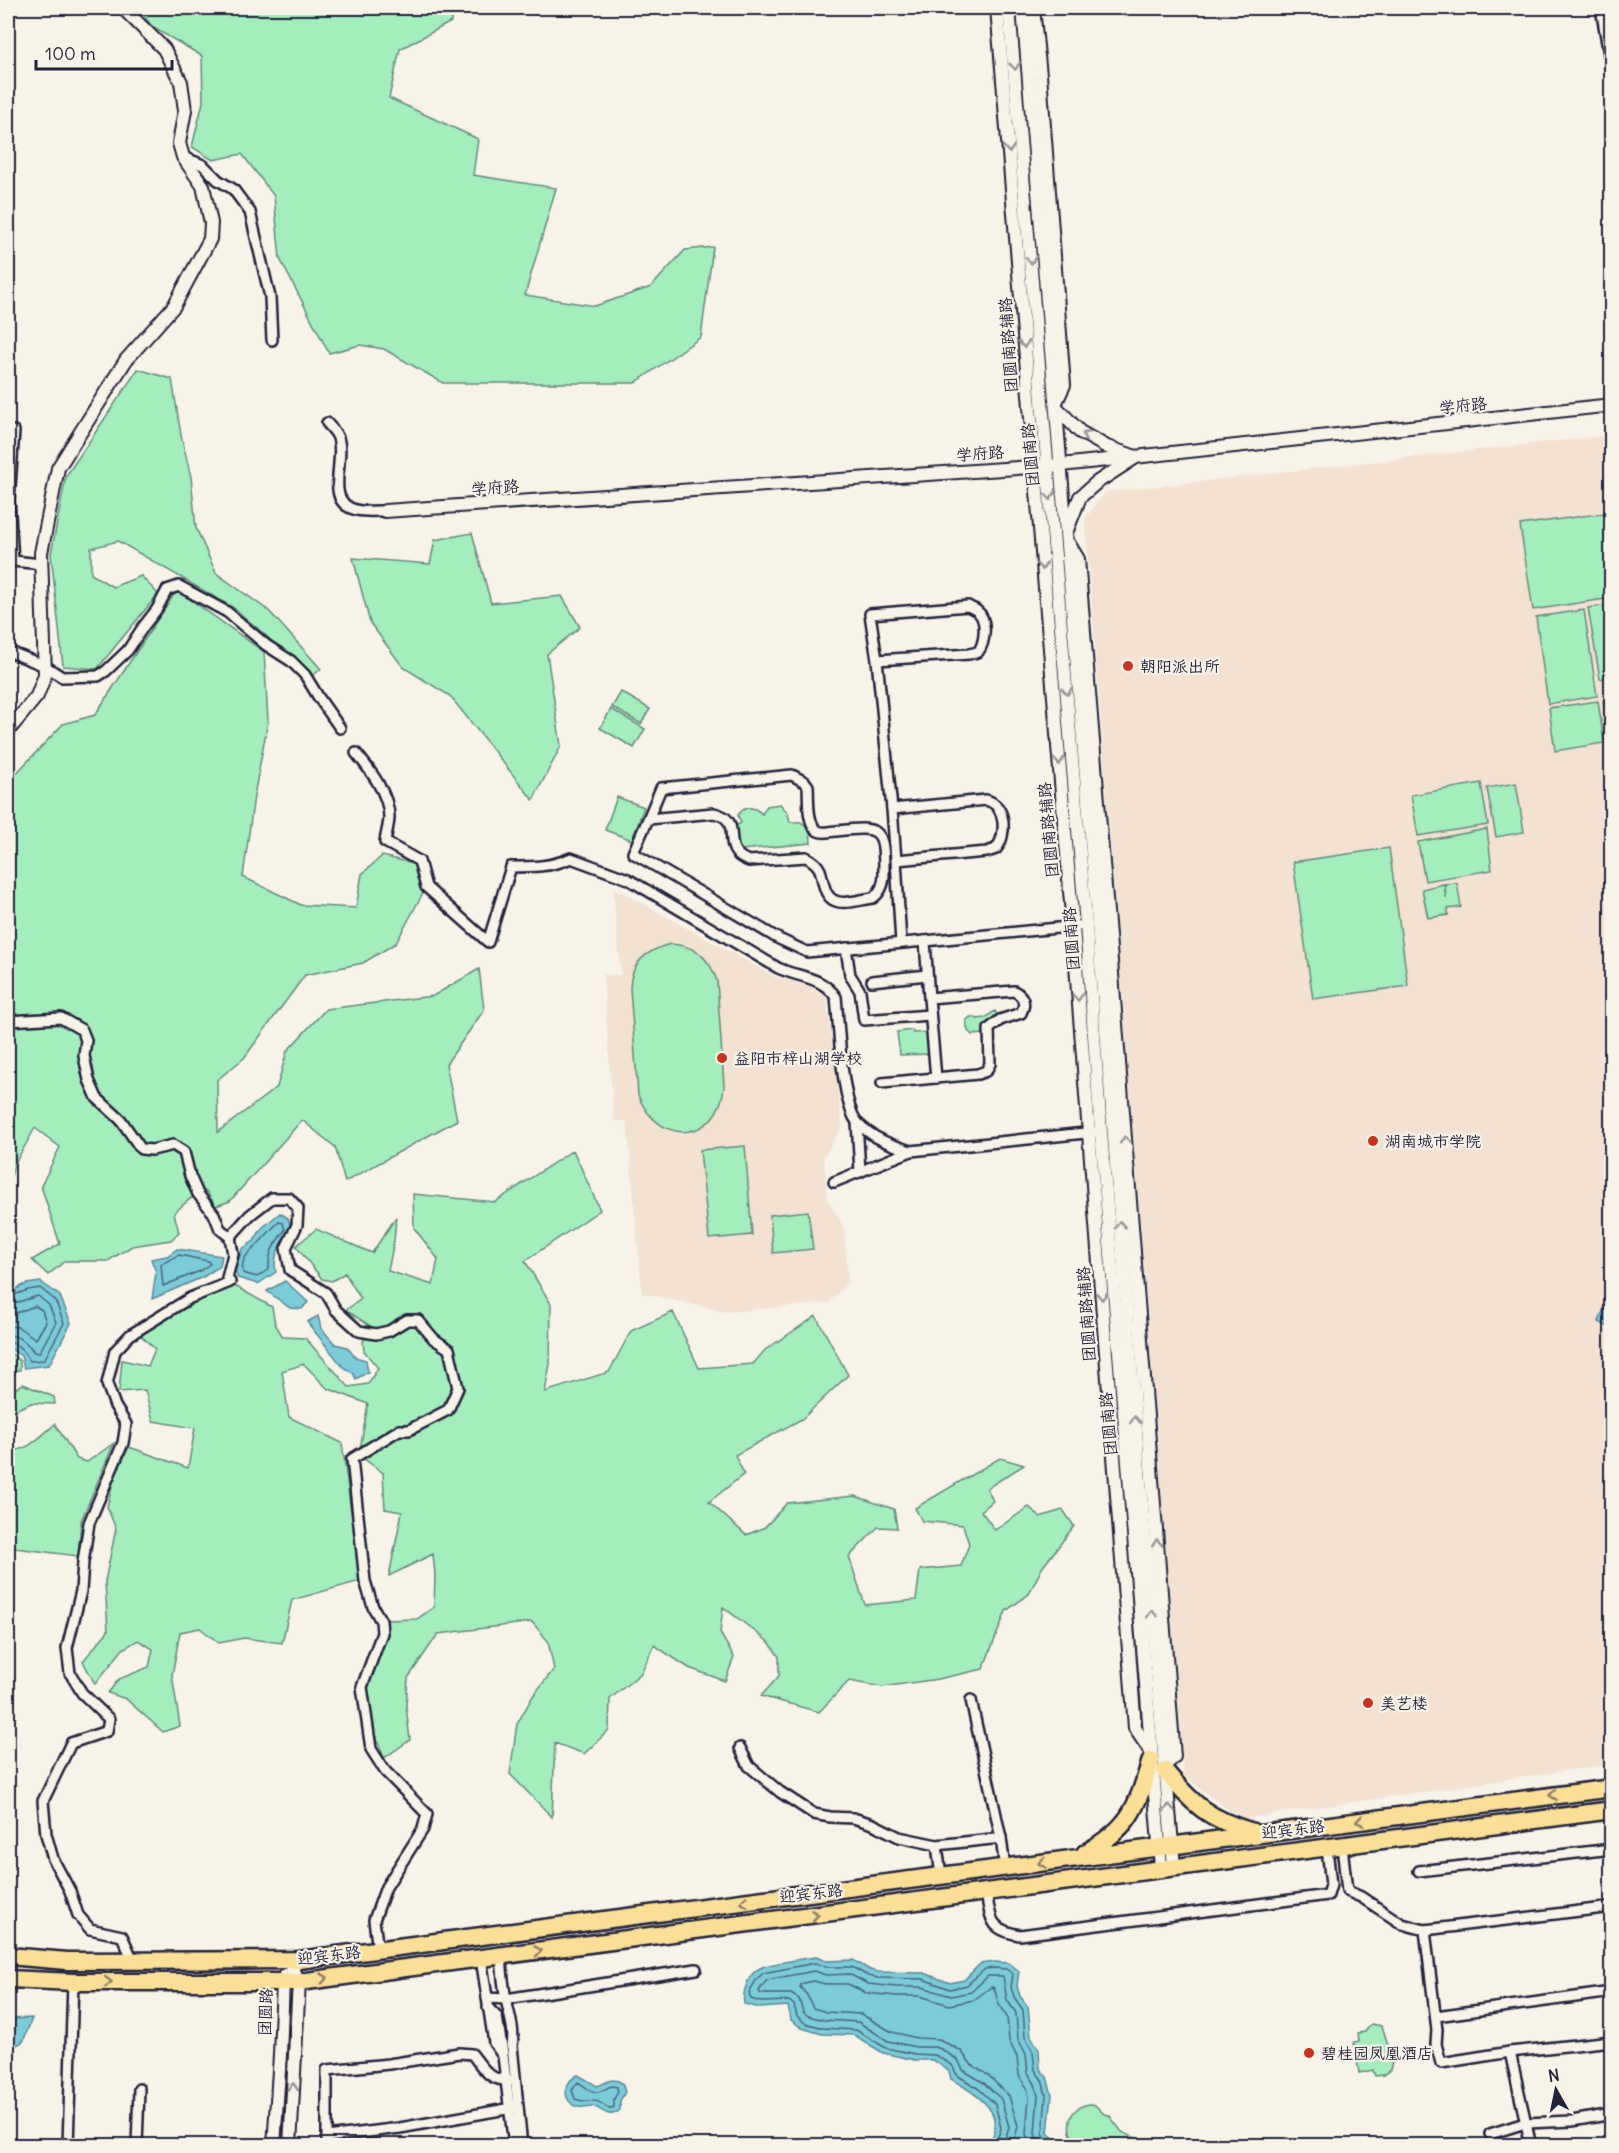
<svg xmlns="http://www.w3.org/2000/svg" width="1619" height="2153" font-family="Delius,'LXGW WenKai TC',sans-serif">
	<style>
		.built { fill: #f3e1d1 }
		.green { fill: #a4eebd; stroke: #63887c; stroke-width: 1.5 }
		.water { fill: #7ccbd9; stroke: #58879a; stroke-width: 1.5 }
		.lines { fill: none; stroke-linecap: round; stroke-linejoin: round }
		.shore { stroke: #46667a; stroke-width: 1.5 }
		.street-casing { stroke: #22223b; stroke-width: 14 }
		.secondary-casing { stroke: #22223b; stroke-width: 16 }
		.highway-casing { stroke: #22223b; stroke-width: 21 }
		.street { stroke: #f7f3e8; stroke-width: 9 }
		.secondary { stroke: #f7f3e8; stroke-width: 12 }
		.highway { stroke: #fbdf96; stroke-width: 16 }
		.oneway { stroke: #97959a }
		.oneway2 { stroke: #8e8068 }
		.poi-dot { fill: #c8321e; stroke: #f7f3e8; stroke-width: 2 }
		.labels { text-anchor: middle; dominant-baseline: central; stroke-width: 4.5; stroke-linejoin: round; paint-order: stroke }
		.street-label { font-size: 16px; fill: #22223b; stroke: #f7f3e8 }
		.poi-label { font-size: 16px; fill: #22223b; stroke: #f7f3e8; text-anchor: start }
	</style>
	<rect width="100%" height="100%" fill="#f7f3e8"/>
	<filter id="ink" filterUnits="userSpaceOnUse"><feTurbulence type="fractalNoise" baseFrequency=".0167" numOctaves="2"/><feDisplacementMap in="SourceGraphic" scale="12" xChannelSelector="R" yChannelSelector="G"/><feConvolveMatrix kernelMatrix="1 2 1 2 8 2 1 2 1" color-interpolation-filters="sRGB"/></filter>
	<g filter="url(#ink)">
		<g class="built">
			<polygon points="1611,435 1611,1764 1241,1819 1184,1776 1085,519 1105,492"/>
			<polygon points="613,887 775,977 810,986 826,995 842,1126 824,1157 827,1198 844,1228 848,1282 829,1303 727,1312 642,1293 627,1121 614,1121 603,975 621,975"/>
		</g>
		<g class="green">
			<polygon points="139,8 454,8 451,22 400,49 389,98 478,139 473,175 556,188 525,295 595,306 651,287 685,250 713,247 701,337 635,383 443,383 384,349 360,345 329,353 280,259 274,196 242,154 213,160 192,147 203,102 202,56 152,27"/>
			<polygon points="138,369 172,379 181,435 191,477 196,528 216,573 269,611 321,669 312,676 234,608 118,541 91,548 91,574 113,587 141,576 158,594 97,669 63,666 51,554 66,476"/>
			<polygon points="1611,512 1611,598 1533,610 1520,525"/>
			<polygon points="472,533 491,603 562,596 580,627 547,654 561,746 533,800 450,696 403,667 370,623 353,558 430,564 435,540"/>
			<polygon points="177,590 264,652 268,721 254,796 243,877 301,905 356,908 362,874 382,856 416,864 423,893 396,943 363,963 305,975 244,1058 217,1080 218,1132 277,1087 287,1051 326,1009 433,996 479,969 484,1010 446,1064 457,1120 345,1182 335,1147 302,1120 230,1201 216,1206 206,1191 190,1199 174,1213 179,1232 171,1240 132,1246 108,1261 65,1261 48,1275 32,1260 60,1244 41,1186 60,1147 35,1128 14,1165 8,1188 8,782 63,724 95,715"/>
			<polygon points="1611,605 1611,677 1600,679 1588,608"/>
			<polygon points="1584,610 1597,696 1548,704 1536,617"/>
			<polygon points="621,692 650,709 641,724 612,707"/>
			<polygon points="1611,700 1611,741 1609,742 1603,701"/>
			<polygon points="1598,701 1604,743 1555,751 1549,708"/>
			<polygon points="611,709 645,729 634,748 600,728"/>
			<polygon points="1481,783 1488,825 1418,836 1411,795"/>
			<polygon points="1516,783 1524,832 1496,837 1487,788"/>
			<polygon points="617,797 644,807 632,840 605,830"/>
			<path d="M780 804 788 813 790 822H801L810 829 811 843 741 850 736 846 734 827 741 823 738 815C745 805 754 806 762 814L767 806Z"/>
			<polygon points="1487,829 1492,870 1425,881 1418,842"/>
			<polygon points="1389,848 1408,986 1313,999 1293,862"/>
			<polygon points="1457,883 1461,907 1448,909 1448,915 1428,918 1422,889 1444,884 1446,898 1445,884"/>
			<path d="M670 944C695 945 709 957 717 981L724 1086C720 1141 659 1149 638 1095L630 988C631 962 646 951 670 944Z"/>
			<polygon points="995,1011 998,1018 990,1022 985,1034 972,1035 968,1031 966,1021 970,1017 975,1017 977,1019 985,1018"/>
			<polygon points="912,1030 913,1033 928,1032 930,1054 900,1055 897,1032"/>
			<polygon points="745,1146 752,1235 709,1239 700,1150"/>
			<polygon points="573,1150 600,1210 525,1261 551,1304 550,1364 545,1392 609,1372 631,1331 673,1312 699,1368 753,1364 765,1350 816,1316 848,1375 802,1419 735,1455 744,1474 709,1502 746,1535 765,1527 787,1503 855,1496 894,1509 897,1528 878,1527 849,1557 865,1605 916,1600 920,1570 961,1566 969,1544 963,1525 922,1521 915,1508 1000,1458 1024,1465 987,1488 993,1501 981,1511 995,1530 1029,1507 1040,1517 1063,1510 1074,1526 1042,1568 1029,1594 1006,1611 983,1669 938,1679 882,1687 849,1681 819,1712 761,1696 779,1676 779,1657 770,1643 723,1607 720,1633 734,1657 725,1681 689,1668 654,1645 641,1673 610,1699 609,1730 584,1754 555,1743 552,1817 510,1774 517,1724 533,1696 554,1669 548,1641 532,1622 438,1634 408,1678 406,1706 410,1740 384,1758 364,1706 370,1671 381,1647 387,1620 417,1619 434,1607 435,1575 433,1554 389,1576 402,1512 385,1509 383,1473 359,1455 368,1404 327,1388 304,1364 282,1371 289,1417 342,1443 360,1581 292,1600 282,1643 244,1638 219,1643 200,1628 180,1632 172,1675 180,1726 163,1732 126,1699 108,1693 119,1679 149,1667 153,1649 138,1640 123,1649 95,1684 83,1661 108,1631 105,1581 116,1529 107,1507 114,1478 129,1447 188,1468 195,1428 153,1421 145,1390 119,1392 122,1360 148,1366 155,1349 135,1330 202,1290 235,1286 272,1307 275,1324 283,1337 305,1338 349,1387 368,1384 378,1368 364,1351 363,1341 375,1329 346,1310 361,1299 345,1273 332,1281 322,1279 296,1246 316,1229 372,1253 396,1217 394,1241 388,1271 433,1285 438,1259 414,1228 413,1194 495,1202"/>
			<polygon points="808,1211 813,1249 773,1253 770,1215"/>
			<polygon points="8,1351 20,1361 20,1370 8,1371"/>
			<polygon points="23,1384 54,1397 55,1404 31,1403 8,1413 8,1393"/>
			<path d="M55 1424 77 1459 87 1462 114 1443 81 1521 78 1556 8 1547V1451C27 1452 41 1436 55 1424Z"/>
			<polygon points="1371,2024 1382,2026 1391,2054 1392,2062 1390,2070 1383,2075 1375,2076 1373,2070 1359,2073 1354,2042 1359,2041 1358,2033 1365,2032"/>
			<path d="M1090 2104 1095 2105 1104 2114 1109 2115 1122 2132 1143 2141 1145 2145H1076C1065 2129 1067 2107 1090 2104Z"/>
		</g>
		<g class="water">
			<path d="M280 1213 288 1218 292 1231C281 1244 272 1254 276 1272L258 1284 238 1278 235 1272 242 1249 254 1241 262 1228Z"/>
			<polygon points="177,1249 222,1256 220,1266 203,1277 152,1299 156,1272 151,1259 167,1256"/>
			<polygon points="285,1281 308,1302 302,1309 290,1308 267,1291"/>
			<polygon points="41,1282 60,1296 71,1323 49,1365 24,1368 21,1356 8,1347 8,1293 26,1284"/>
			<polygon points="1604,1308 1611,1309 1611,1328 1599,1322"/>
			<polygon points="318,1316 321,1328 335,1344 347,1347 355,1357 366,1360 368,1372 356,1379 353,1373 343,1367 307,1322"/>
			<path d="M816 1957 826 1961 853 1960 870 1970 879 1972 924 1973 950 1983 964 1980 980 1964 994 1962 1009 1963 1019 1971 1017 1986 1020 1996 1028 2007 1031 2036 1039 2050 1040 2069 1047 2077 1052 2095 1048 2133 1061 2145H988C1010 2113 975 2093 951 2079L949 2071 933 2060H915L883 2053 854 2035 822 2034 802 2028 791 2020 788 2006 760 2008 744 2004C742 1992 748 1974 760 1968 770 1963 804 1959 816 1957Z"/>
			<polygon points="32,2018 23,2042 8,2049 8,2019"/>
			<path d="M578 2075 597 2086C607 2083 611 2076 622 2083L625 2092 620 2101V2110C608 2120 604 2110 593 2106 589 2106 583 2108 579 2107 561 2103 563 2081 578 2075Z"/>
		</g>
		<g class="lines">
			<g class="shore">
				<path d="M279 1222 283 1223 285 1230C275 1243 268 1252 269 1269L257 1277 243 1273C240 1257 249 1254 258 1244 266 1236 270 1230 279 1222Z"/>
				<polygon points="179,1255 208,1261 210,1264 200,1271 163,1286 161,1264"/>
				<path d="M8 1297 28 1290 40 1288 55 1300 64 1323 44 1360 30 1361C25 1352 18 1343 8 1342"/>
				<path d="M8 1305 38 1296 49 1305 56 1322 39 1353 34 1352C29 1344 18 1335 8 1335"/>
				<polyline points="8,1314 16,1313 35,1306 42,1310 46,1322 36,1339 18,1327 8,1326"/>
				<path d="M578 2082C584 2085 589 2092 597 2092 606 2091 608 2084 617 2087L618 2092 614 2099V2107L609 2109C591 2094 590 2105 575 2099L572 2090Z"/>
				<polyline points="995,2146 1001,2128 995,2104 979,2089 957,2075 952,2065 935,2055 915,2054 886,2048 856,2030 823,2028 805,2023 797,2016 794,2005 789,2001 761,2002 751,1999 749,1994 756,1980 763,1973 815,1963 826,1967 852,1967 868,1976 878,1978 923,1979 950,1989 967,1985 985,1969 994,1968 1006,1969 1013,1974 1011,1987 1014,1997 1023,2010 1025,2037 1033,2052 1035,2070 1042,2080 1046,2095 1043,2134 1053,2146"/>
				<polyline points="1003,2146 1009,2127 1001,2099 984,2083 963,2070 958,2060 941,2049 935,2047 916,2047 888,2041 858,2022 824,2020 808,2016 803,2012 799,1999 791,1994 761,1994 759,1991 767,1980 814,1971 826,1975 849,1974 868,1984 897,1987 922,1987 951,1996 971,1992 988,1976 1003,1976 1007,2000 1016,2013 1018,2039 1026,2054 1028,2073 1035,2084 1038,2096 1035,2133 1037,2140 1042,2146"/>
				<polyline points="1013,2146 1018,2126 1009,2096 989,2076 971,2064 961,2051 939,2039 917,2038 892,2032 861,2014 826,2012 813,2008 807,1995 800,1987 800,1984 814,1981 825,1984 848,1984 866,1993 896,1996 920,1996 949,2005 974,2000 991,1987 994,1988 999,2005 1007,2017 1009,2041 1017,2057 1019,2075 1027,2088 1029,2097 1026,2134 1030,2146"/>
			</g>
			<defs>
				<g id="street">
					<polyline points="1601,8 1612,72"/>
					<polyline points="183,157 203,165 218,180 233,189 250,212 270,297 272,340"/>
					<path d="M327 423C331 428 336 432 338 438 346 461 323 502 356 510 364 512 376 511 385 511"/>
					<polyline points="8,435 14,431 9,500 13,561 41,564"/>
					<polyline points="8,651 45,666 62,677 98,676 106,671 128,650 143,627 157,609 167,590 179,586 227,612 266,645 291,661 305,675 319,698 340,728"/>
					<path d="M877 660 870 614 968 606C969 607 977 610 977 611 988 619 985 643 978 652L969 654 877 660 892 809"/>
					<path d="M356 753C370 770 389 794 389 817 389 825 386 834 385 842L419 861 426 887 488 942 511 867C532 867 551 867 571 858L628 879 778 968C800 978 821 976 836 997 839 1024 841 1105 858 1123 873 1139 892 1145 911 1151L1095 1132"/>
					<path d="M648 819 661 788 792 775 805 782 808 786C809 797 806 824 818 831 823 834 831 831 836 831 881 826 884 827 884 874 884 884 881 892 873 898 863 899 849 904 839 902 823 899 824 881 820 870 817 863 812 860 806 857L749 861C716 850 747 820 714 813L648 819 633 853 779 939 807 952 925 941"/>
					<path d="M896 860 892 809 986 800C1007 805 1007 836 996 849L987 852 896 860 901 943"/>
					<polyline points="846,948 850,975 860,991 864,1020 930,1015"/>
					<polyline points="872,981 927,975"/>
					<polyline points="929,998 936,1078"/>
					<polyline points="8,1021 61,1018 82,1030 86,1040 84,1056 89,1080 97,1098 121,1120 141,1149 152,1150 173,1145 184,1152 190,1176 198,1194 214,1214 220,1229 230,1237 233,1254 227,1278 230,1282 190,1298 130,1335 115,1351 107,1384 115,1406 126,1424 123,1443 89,1523 83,1562 81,1591 67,1648 70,1673 82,1693 109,1719 107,1731 71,1743 43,1801 46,1834 53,1859 70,1891 78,1915 90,1929 122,1936 133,1960"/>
					<path d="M882 1083 978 1074 986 1071 990 1064 989 1029 1000 1020 1021 1013C1026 1004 1024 996 1014 991L929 998 925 941 1078 926"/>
					<polyline points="857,1122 860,1172"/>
					<polyline points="834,1182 911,1151"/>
					<polyline points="230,1237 250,1215 272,1198 289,1198 298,1208 297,1225 286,1248 290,1270 326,1293 336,1310 359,1331 376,1334 389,1331 407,1320 418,1320 434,1339 449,1349 458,1388 448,1410 409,1430 399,1430 352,1459 365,1581 373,1607 381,1621 382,1633 362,1687 371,1749 385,1771 427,1814 423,1829 386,1887 374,1920 378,1950"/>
					<polyline points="971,1700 1001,1838 1005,1868"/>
					<polyline points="740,1748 749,1766 780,1792 814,1814 830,1817 853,1818 873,1824 899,1837 937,1845 1001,1838"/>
					<polyline points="937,1845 941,1876"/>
					<polyline points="1342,1846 1347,1891 1361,1897 1402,1924 1425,1930 1437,2030 1436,2044 1441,2063 1510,2052 1612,2041"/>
					<polyline points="1419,1871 1612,1849"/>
					<path d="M986 1893C991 1920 990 1930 1020 1935L1328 1895 1331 1885 1327 1848"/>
					<polyline points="1425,1930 1612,1907"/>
					<path d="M501 1956C502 1970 503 1985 506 1999 509 2015 515 2029 512 2046L522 2146"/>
					<polyline points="481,1958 494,2043 503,2056 514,2146"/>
					<polyline points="487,1998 506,1999 696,1969"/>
					<polyline points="488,2008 497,2017 503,2053"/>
					<polyline points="1436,2016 1612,1992"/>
					<polyline points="1510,2052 1531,2146"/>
					<polyline points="1490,2134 1525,2123 1572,2121 1612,2114"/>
					<polyline points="327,2137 400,2128 518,2107"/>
					<polyline points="68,2146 73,1982"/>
					<polyline points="137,2146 139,2089"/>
					<path d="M327 2146V2070L389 2064 459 2053 472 2054C485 2071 491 2083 515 2080"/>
				</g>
				<g id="secondary">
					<polyline points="997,8 1073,927 1135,1728 1149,1749"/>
					<polyline points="1009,8 1086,925 1101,1132 1161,1868"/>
					<polyline points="1023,8 1098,924 1139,1470 1174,1867"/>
					<polyline points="1033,8 1040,75 1064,385 1057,400"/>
					<polyline points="1057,408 1080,432 1107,447 1136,457 1096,483 1080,497 1067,530"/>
					<polyline points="385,511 1061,465 1612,405"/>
					<polyline points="1069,544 1078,559 1108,923 1174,1757 1165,1765"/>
					<polyline points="8,731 37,696 45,675 41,553 58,468 126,360 174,306 210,239 211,223 203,186 183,157 179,143 185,110 181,82 164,49 123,8"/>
					<polyline points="289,1960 299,1982 290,2146"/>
					<polyline points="274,2146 280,2055 283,1982 285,1975"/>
				</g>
				<g id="highway">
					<path d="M1165 1771C1194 1806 1209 1819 1253 1832"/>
					<path d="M1085 1853C1131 1827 1136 1809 1151 1760"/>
					<polyline points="8,1956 67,1961 299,1960 1612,1788"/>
					<polyline points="8,1979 73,1982 299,1982 1612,1810"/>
				</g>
			</defs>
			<use href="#street" class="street-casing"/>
			<use href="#secondary" class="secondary-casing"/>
			<use href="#highway" class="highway-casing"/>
			<use href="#street" class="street"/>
			<use href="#secondary" class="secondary"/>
			<use href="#highway" class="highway"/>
		</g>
		<defs><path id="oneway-chevron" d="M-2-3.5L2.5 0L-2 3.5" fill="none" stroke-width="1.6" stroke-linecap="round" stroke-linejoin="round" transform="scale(1.5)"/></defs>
		<g class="oneway">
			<use href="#oneway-chevron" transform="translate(1015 66) rotate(84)"/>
			<use href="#oneway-chevron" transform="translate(1009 149) rotate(86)"/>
			<use href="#oneway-chevron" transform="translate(1031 260) rotate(85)"/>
			<use href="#oneway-chevron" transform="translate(1024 344) rotate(86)"/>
			<use href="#oneway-chevron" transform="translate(1086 435) rotate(-148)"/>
			<use href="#oneway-chevron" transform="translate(1050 496) rotate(85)"/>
			<use href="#oneway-chevron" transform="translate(1042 566) rotate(85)"/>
			<use href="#oneway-chevron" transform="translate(1067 691) rotate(85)"/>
			<use href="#oneway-chevron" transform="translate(1059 761) rotate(85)"/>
			<use href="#oneway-chevron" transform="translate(1078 997) rotate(86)"/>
			<use href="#oneway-chevron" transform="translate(1125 1140) rotate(-95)"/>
			<use href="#oneway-chevron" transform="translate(1120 1225) rotate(-94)"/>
			<use href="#oneway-chevron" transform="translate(1102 1296) rotate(86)"/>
			<use href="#oneway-chevron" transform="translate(1135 1420) rotate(-94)"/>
			<use href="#oneway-chevron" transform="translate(1157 1543) rotate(-94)"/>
			<use href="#oneway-chevron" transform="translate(1152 1614) rotate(-95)"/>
			<use href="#oneway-chevron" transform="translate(1169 1808) rotate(-95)"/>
			<use href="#oneway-chevron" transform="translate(293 2087) rotate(-87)"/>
		</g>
		<g class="oneway2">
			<use href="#oneway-chevron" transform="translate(1553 1795) rotate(173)"/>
			<use href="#oneway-chevron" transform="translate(1360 1821) rotate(173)"/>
			<use href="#oneway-chevron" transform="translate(1042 1863) rotate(172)"/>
			<use href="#oneway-chevron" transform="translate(744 1902) rotate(173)"/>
			<use href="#oneway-chevron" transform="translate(815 1915) rotate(-7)"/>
			<use href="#oneway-chevron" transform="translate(538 1951) rotate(-7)"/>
			<use href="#oneway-chevron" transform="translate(324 1978) rotate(-7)"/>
			<use href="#oneway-chevron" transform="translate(108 1982)"/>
		</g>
	</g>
	<g class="poi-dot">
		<circle cx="1128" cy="666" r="6"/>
		<circle cx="722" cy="1058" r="6"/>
		<circle cx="1373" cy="1141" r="6"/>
		<circle cx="1368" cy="1703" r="6"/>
		<circle cx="1309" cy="2053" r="6"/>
	</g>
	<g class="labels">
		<g class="street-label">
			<text transform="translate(1008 345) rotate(-94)">团圆南路辅路</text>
			<text transform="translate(1463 405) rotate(-6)">学府路</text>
			<text transform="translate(980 453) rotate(-4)">学府路</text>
			<text transform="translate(1030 455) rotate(-95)">团圆南路</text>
			<text transform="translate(495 487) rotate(-4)">学府路</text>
			<text transform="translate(1048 830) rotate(-95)">团圆南路辅路</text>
			<text transform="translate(1071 939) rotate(-94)">团圆南路</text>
			<text transform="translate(1086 1314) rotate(-94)">团圆南路辅路</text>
			<text transform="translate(1108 1424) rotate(-95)">团圆南路</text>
			<text transform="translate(1293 1829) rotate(-7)">迎宾东路</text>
			<text transform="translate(811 1893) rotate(-7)">迎宾东路</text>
			<text transform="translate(329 1955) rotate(-7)">迎宾东路</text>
			<text transform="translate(265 2012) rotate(-88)">团圆路</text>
		</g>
		<g class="poi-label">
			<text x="1140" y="666">朝阳派出所</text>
			<text x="734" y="1058">益阳市梓山湖学校</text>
			<text x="1385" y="1141">湖南城市学院</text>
			<text x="1380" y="1703">美艺楼</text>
			<text x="1321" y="2053">碧桂园凤凰酒店</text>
		</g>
	</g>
	<rect width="1619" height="2153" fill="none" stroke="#f7f3e8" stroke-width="30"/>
	<rect x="15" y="15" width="1589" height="2123" fill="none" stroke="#22223b" stroke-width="2" filter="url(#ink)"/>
	<g transform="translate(1556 2090) rotate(351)" stroke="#f7f3e8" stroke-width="4.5" paint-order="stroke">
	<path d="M0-4.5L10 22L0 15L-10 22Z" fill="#22223b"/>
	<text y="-9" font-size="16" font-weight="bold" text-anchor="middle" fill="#22223b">N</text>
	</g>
	<path d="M36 60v9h136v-9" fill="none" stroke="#22223b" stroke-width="3"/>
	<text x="45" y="60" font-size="18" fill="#22223b" stroke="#f7f3e8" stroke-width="4.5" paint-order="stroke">100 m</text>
</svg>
